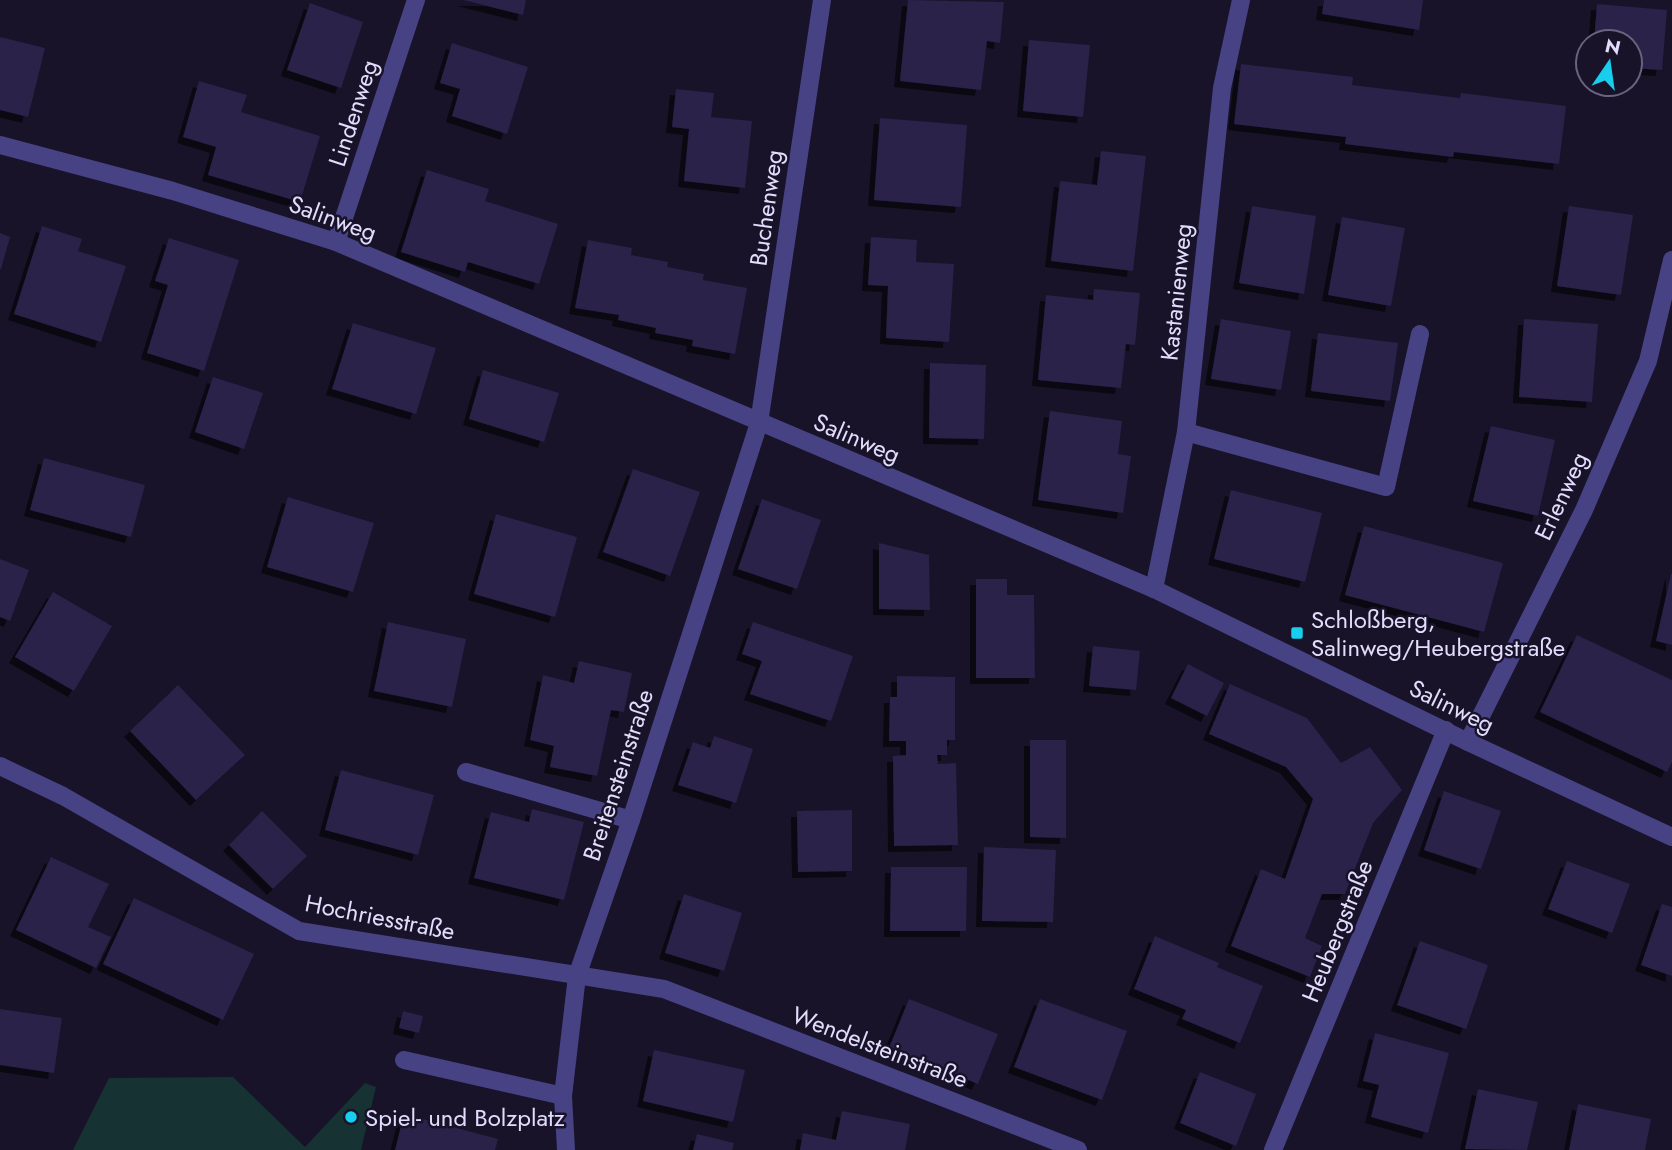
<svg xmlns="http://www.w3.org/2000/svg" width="1672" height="1150" font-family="Jost,sans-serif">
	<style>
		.green { fill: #163233 }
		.building { fill: #2a2049; filter: url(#shadow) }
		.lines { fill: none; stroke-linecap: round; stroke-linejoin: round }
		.minor { stroke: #474284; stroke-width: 18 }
		.poi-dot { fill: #18ceee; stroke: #181329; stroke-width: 2.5 }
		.labels { text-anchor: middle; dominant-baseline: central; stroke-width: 5; stroke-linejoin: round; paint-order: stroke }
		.street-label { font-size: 24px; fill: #e2ddfc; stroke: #181329 }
		.poi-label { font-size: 24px; fill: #e2ddfc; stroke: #181329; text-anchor: start }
	</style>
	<defs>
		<filter id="shadow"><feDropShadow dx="-6" dy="6" stdDeviation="0" flood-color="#0009"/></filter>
	</defs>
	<rect width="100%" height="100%" fill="#181329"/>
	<polygon class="green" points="233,1077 305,1147 365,1083 376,1087 361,1150 73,1150 109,1078"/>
	<g class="building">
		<polygon points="463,0 526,0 523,15"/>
		<polygon points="908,0 1004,2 1000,43 987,41 981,90 900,81"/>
		<polygon points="1324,0 1423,0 1419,30 1322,14"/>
		<polygon points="310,3 363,22 341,88 287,70"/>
		<polygon points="1597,4 1667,10 1662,70 1630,68 1630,42 1594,42"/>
		<polygon points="0,37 45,48 28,117 0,110"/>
		<polygon points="1029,40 1090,45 1083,117 1023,111"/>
		<polygon points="452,43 528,67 507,134 452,116 460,89 440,83"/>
		<polygon points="1241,64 1353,77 1352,85 1460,98 1461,93 1566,106 1559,164 1454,152 1453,157 1345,144 1346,137 1234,124"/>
		<polygon points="199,81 247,95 241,112 320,136 300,202 208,175 216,147 183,137"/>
		<polygon points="676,89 714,93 711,117 752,121 745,188 684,181 689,129 672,127"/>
		<polygon points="880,118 967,125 961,207 874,200"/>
		<polygon points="1101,151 1146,156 1133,271 1051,261 1060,181 1097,185"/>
		<polygon points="427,170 489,189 485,201 558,224 539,284 468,262 465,272 401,252"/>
		<polygon points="1252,206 1316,216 1304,294 1239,283"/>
		<polygon points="1569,206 1633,215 1621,295 1557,286"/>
		<polygon points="1342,217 1405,228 1391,306 1328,295"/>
		<polygon points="42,226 82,239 78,251 126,266 101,342 14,314"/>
		<polygon points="0,233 10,237 1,269 0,269"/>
		<polygon points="871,237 917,240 916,262 954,264 949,342 886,338 888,286 868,285"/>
		<polygon points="169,238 239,260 204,371 147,353 168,285 155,281"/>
		<polygon points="588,240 632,248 631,255 668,262 667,267 704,274 703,280 747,288 735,354 692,346 693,340 655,333 656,328 618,320 619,315 575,308"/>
		<polygon points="1094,289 1140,293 1135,345 1126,344 1121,388 1038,380 1046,295 1093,300"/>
		<polygon points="1221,319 1291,331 1281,390 1211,379"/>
		<polygon points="1524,319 1598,324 1592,402 1519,397"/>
		<polygon points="353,323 436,348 416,414 332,389"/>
		<polygon points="1318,333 1398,343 1390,401 1311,391"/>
		<polygon points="930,363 986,365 984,439 929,438"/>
		<polygon points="483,370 559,393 544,442 469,419"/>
		<polygon points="213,377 263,393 244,449 195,432"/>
		<polygon points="1050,411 1122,421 1118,454 1131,456 1123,513 1038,500"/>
		<polygon points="1491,426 1555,440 1538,516 1473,501"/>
		<polygon points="44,458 145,485 131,537 30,510"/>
		<polygon points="633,469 700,492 670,576 603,552"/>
		<polygon points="1231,490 1322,513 1305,582 1214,559"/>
		<polygon points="288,497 374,523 353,592 267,567"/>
		<polygon points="762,499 821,520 797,589 738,569"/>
		<polygon points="496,514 577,537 555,617 474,594"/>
		<polygon points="1364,526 1503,563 1484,632 1345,595"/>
		<polygon points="879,543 929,555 930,610 879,609"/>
		<polygon points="0,559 29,570 10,621 0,617"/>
		<polygon points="1671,574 1672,574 1672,645 1656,641"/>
		<polygon points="976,579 1007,579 1007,595 1034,595 1035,678 976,678"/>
		<polygon points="53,592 112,626 74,691 15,657"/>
		<polygon points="388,622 466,639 452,707 374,691"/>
		<polygon points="753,622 853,656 831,721 750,694 762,661 742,654"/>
		<polygon points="1577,635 1672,680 1672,762 1667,772 1540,712"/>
		<polygon points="1093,646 1140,651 1136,690 1089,686"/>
		<polygon points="579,661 632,673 624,712 611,710 597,776 550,767 554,746 530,740 543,675 574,683"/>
		<polygon points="1188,664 1224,683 1207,716 1171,698"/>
		<polygon points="897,676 955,677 955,740 947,740 947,755 937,755 938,764 956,763 958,845 894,846 893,756 906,755 906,741 889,741 890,697 897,697"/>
		<polygon points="1230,684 1307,718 1341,763 1370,747 1402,790 1373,823 1345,894 1322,894 1305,938 1322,946 1310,977 1231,946 1261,869 1285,879 1313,799 1286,767 1209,734"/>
		<polygon points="178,685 245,755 196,800 130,731"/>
		<polygon points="714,736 753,749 736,803 678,785 693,742 710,748"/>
		<polygon points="1030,740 1066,740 1066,838 1030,837"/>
		<polygon points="341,770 434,795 418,855 325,830"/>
		<polygon points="1444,791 1501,811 1481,869 1424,850"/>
		<polygon points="532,809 584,822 564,900 474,878 491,812 529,822"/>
		<polygon points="852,810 852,871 798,872 797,811"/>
		<polygon points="262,811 307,856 273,889 229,845"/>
		<polygon points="984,847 1056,850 1053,922 982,921"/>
		<polygon points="51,857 109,884 88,927 111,937 96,968 16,930"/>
		<polygon points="1567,861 1630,884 1612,933 1548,909"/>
		<polygon points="891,867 967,867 966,931 890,931"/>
		<polygon points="684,894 742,913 724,971 665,953"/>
		<polygon points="134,898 254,954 223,1020 103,964"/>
		<polygon points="1662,904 1672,907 1672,976 1641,965"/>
		<polygon points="1155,936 1219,963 1217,967 1263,986 1240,1043 1182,1019 1186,1010 1134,989"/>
		<polygon points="1420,941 1488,965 1466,1029 1397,1005"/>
		<polygon points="909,999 998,1034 978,1084 889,1048"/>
		<polygon points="1040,999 1127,1031 1102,1100 1014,1067"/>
		<polygon points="0,1009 62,1018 54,1073 0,1065"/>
		<polygon points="403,1011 423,1016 419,1033 399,1028"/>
		<polygon points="1375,1033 1449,1053 1428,1133 1371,1117 1379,1085 1363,1081"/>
		<polygon points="654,1050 745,1070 733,1122 643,1101"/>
		<polygon points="1200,1072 1256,1094 1236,1146 1180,1123"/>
		<polygon points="1478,1089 1538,1102 1527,1150 1465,1149"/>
		<polygon points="1578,1104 1651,1119 1645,1150 1569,1150"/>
		<polygon points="842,1111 910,1124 905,1150 800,1150 803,1133 836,1140"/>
		<polygon points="404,1114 498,1139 495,1150 395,1150"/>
		<polygon points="697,1134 734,1143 732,1150 693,1150"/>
	</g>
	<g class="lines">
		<g class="minor">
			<polyline points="0,145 173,191 336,242 1154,589 1468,742 1672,837"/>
			<polyline points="336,242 416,0"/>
			<polyline points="1186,432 1386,487 1420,334"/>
			<polyline points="1154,589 1186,432 1222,88 1241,0"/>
			<polyline points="1468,742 1584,510 1648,361 1672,260"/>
			<polyline points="0,766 63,796 299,931 664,989 1078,1150"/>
			<polyline points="466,772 631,820"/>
			<polyline points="404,1060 563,1096"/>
			<polyline points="566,1150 563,1096 577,976 631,820 759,423 822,0"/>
			<polyline points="1273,1150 1446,730"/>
		</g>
	</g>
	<g class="poi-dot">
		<rect x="1290" y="626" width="14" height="14" rx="3.5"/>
		<circle cx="351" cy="1117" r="7"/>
	</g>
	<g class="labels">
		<g class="street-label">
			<text transform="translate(353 113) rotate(-72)">Lindenweg</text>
			<text transform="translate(766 208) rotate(-82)">Buchenweg</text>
			<text transform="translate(333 218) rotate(20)">Salinweg</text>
			<text transform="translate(1176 292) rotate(-84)">Kastanienweg</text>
			<text transform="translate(857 438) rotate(23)">Salinweg</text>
			<text transform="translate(1561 496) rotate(-65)">Erlenweg</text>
			<text transform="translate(1452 706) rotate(26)">Salinweg</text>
			<text transform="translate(618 775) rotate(-72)">Breitensteinstraße</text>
			<text transform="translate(380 917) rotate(11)">Hochriesstraße</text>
			<text transform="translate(1337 931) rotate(-68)">Heubergstraße</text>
			<text transform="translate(880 1047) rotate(21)">Wendelsteinstraße</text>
		</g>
		<g class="poi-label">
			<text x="1311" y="619">Schloßberg,<tspan x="1311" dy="28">Salinweg/Heubergstraße</tspan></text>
			<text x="365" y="1117">Spiel- und Bolzplatz</text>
		</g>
	</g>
	<g transform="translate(1609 63) rotate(13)"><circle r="33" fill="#181329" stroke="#69647d" stroke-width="2"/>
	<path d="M0-5L12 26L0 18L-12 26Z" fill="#18ceee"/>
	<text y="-10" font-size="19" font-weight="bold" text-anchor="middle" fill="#e2ddfc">N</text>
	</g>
</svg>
